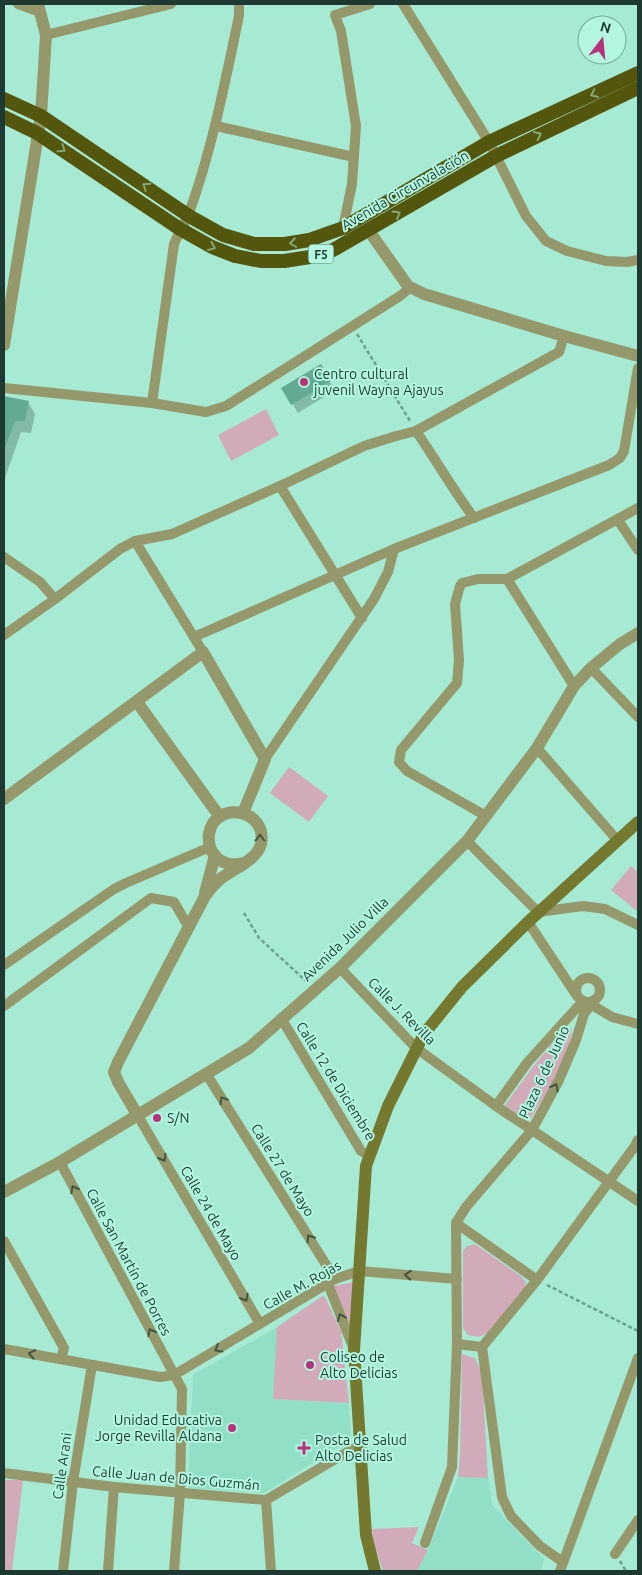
<svg xmlns="http://www.w3.org/2000/svg" width="642" height="1575" font-family="Ubuntu,sans-serif">
	<style>
		.built { fill: #91dfc6 }
		.green { fill: #d2abbb }
		.shadow { fill: #0003 }
		.building { fill: #62aa94 }
		.lines { fill: none; stroke-linecap: round; stroke-linejoin: round }
		.path { stroke: #6ea190; stroke-width: 2.5; stroke-dasharray: 4 2.5; stroke-linecap: butt }
		.minor { stroke: #95986b; stroke-width: 10 }
		.tertiary { stroke: #95986b; stroke-width: 12 }
		.secondary { stroke: #75782f; stroke-width: 12 }
		.trunk { stroke: #53560c; stroke-width: 14 }
		.oneway { stroke: #83a676 }
		.oneway2 { stroke: #425642 }
		.poi-dot { fill: #b6327a; stroke: #b3f7e0; stroke-width: 2 }
		.labels { text-anchor: middle; dominant-baseline: central; stroke-width: 4; stroke-linejoin: round; paint-order: stroke }
		.shield { fill: #b3f7e0; stroke: #4b7266; stroke-width: 1 }
		.shield-label { font-size: 12px; font-weight: bold; fill: #1e3931 }
		.street-label { font-size: 14px; fill: #1e3931; stroke: #b3f7e0 }
		.poi-label { font-size: 14px; fill: #1e3931; stroke: #b3f7e0; text-anchor: start }
	</style>
	<rect width="100%" height="100%" fill="#a6ead3"/>
	<g class="built">
		<polygon points="277,1327 274,1399 349,1403 351,1439 264,1493 188,1488 193,1375"/>
		<polygon points="458,1477 488,1478 492,1505 544,1559 541,1571 417,1571 428,1550"/>
	</g>
	<g class="green">
		<polygon points="266,409 279,435 231,461 218,435"/>
		<polygon points="289,767 328,796 309,822 270,793"/>
		<polygon points="631,866 638,872 638,912 611,890"/>
		<path d="M572 1029C571 1057 543 1098 528 1123L505 1105 532 1068 560 1034Z"/>
		<polygon points="475,1244 522,1277 526,1283 524,1290 487,1333 479,1337 468,1335 463,1328 463,1251 467,1246"/>
		<polygon points="354,1282 352,1337 333,1286"/>
		<polygon points="324,1295 341,1331 349,1403 273,1399 277,1327"/>
		<polygon points="462,1354 475,1358 482,1374 488,1478 458,1477 460,1456"/>
		<polygon points="4,1480 23,1480 12,1571 4,1571"/>
		<polygon points="419,1527 412,1543 428,1550 417,1571 383,1571 374,1544 372,1529"/>
	</g>
	<g class="shadow">
		<polygon points="320,366 335,390 298,413 283,388"/>
		<polygon points="4,397 28,402 35,414 31,433 21,432 4,481"/>
	</g>
	<g class="building">
		<polygon points="321,364 331,381 291,405 281,388"/>
		<polygon points="4,396 29,401 25,421 15,421 4,450"/>
	</g>
	<g class="lines">
		<g class="path">
			<polyline points="357,334 410,421"/>
			<polyline points="244,913 259,938 306,981"/>
			<polyline points="547,1285 638,1331"/>
			<polyline points="620,1561 626,1571"/>
		</g>
		<g class="minor">
			<polyline points="18,4 40,12"/>
			<polyline points="403,4 489,142 526,216 546,241 567,251 606,261 627,262 638,260"/>
			<polyline points="46,35 171,4"/>
			<polyline points="216,126 354,157"/>
			<polyline points="343,228 352,184 356,126 341,31 335,15 370,4"/>
			<polyline points="4,388 152,403 206,412 226,406 400,296 411,287"/>
			<path d="M152 403 174 244C178 234 185 224 189 213 212 150 225 82 239 16V4"/>
			<path d="M416 431C436 460 453 490 474 518"/>
			<polyline points="280,486 362,618"/>
			<polyline points="618,520 638,550"/>
			<polyline points="135,541 203,652"/>
			<polyline points="4,557 40,582 55,599"/>
			<polyline points="507,579 574,686"/>
			<polyline points="4,635 55,599 120,549 135,541 172,534 280,486 364,446 396,436 416,431 559,352 564,336"/>
			<polyline points="194,637 394,549 609,465 620,458 624,451 638,368"/>
			<polyline points="591,668 638,717"/>
			<polyline points="537,748 618,841"/>
			<polyline points="265,759 374,599 388,572 394,549"/>
			<polyline points="486,816 407,771 399,762 401,750 457,683 459,660 455,604 460,586 462,583 478,579 507,579 638,508"/>
			<polyline points="467,841 538,912 583,906 605,909 638,925"/>
			<polyline points="528,922 577,996"/>
			<polyline points="4,965 114,889 126,883 210,847"/>
			<polyline points="340,968 416,1048 496,1106 638,1201"/>
			<circle cx="588" cy="990" r="12"/>
			<polyline points="587,1002 612,1017 638,1024"/>
			<polyline points="4,1006 151,898 174,902 188,926"/>
			<polyline points="281,1018 361,1151 370,1156"/>
			<polyline points="207,1075 335,1279"/>
			<polyline points="496,1106 527,1063 583,1001"/>
			<polyline points="138,1116 260,1324"/>
			<polyline points="60,1162 182,1389 180,1493 174,1571"/>
			<polyline points="456,1223 537,1280"/>
			<polyline points="4,1241 64,1348 61,1359"/>
			<polyline points="328,1284 353,1347"/>
			<polyline points="457,1344 482,1347 537,1280 635,1146 638,1140"/>
			<polyline points="482,1347 502,1497 511,1516 540,1546 563,1562"/>
			<polyline points="4,1349 160,1377 174,1375 335,1279 359,1271 457,1279"/>
			<polyline points="4,1473 114,1487 266,1500 361,1444"/>
			<polyline points="266,1500 271,1571"/>
			<polyline points="425,1543 452,1467 457,1344 456,1223 466,1207 532,1130 559,1080 576,1040 584,1014 594,1000"/>
			<polyline points="615,1554 638,1520"/>
			<polyline points="63,1571 73,1482 92,1365"/>
			<polyline points="108,1571 114,1487"/>
			<polyline points="560,1571 638,1358"/>
		</g>
		<g class="tertiary">
			<polyline points="369,231 408,286 424,294 564,336 638,356"/>
			<polyline points="4,345 41,116 46,35 38,4"/>
			<polyline points="137,702 220,817"/>
			<polyline points="4,799 203,652 265,759 243,813"/>
			<polyline points="205,893 215,855"/>
			<path d="M138 1116 118 1082 114 1072 118 1062 205 896C209 891 213 885 218 881 230 870 257 861 261 844 268 809 215 799 209 834 208 842 210 850 215 856 222 864 234 866 244 863"/>
			<polyline points="4,1192 60,1162 249,1048 340,968 467,841 537,748 574,686 591,668 620,644 638,633"/>
		</g>
		<polyline class="secondary" points="375,1571 366,1535 354,1350 366,1166 388,1106 424,1034 462,987 528,922 638,822"/>
		<g class="trunk">
			<polyline points="4,99 41,116 189,216 223,235 254,244 285,244 309,240 343,228 489,142 638,73"/>
			<polyline points="4,117 37,133 180,229 212,247 235,256 261,261 284,261 310,257 333,250 496,156 638,88"/>
		</g>
	</g>
	<defs><path id="oneway-chevron" d="M-2-3.5L2.5 0L-2 3.5" fill="none" stroke-width="1.6" stroke-linecap="round" stroke-linejoin="round" transform="scale(1.25)"/></defs>
	<g class="oneway">
		<use href="#oneway-chevron" transform="translate(594 94) rotate(155)"/>
		<use href="#oneway-chevron" transform="translate(538 135) rotate(-25)"/>
		<use href="#oneway-chevron" transform="translate(62 149) rotate(34)"/>
		<use href="#oneway-chevron" transform="translate(146 186) rotate(-146)"/>
		<use href="#oneway-chevron" transform="translate(397 214) rotate(-31)"/>
		<use href="#oneway-chevron" transform="translate(293 243) rotate(171)"/>
		<use href="#oneway-chevron" transform="translate(212 247) rotate(24)"/>
	</g>
	<g class="oneway2">
		<use href="#oneway-chevron" transform="translate(260 838) rotate(-90)"/>
		<use href="#oneway-chevron" transform="translate(555 1087) rotate(-62)"/>
		<use href="#oneway-chevron" transform="translate(223 1100) rotate(-122)"/>
		<use href="#oneway-chevron" transform="translate(163 1158) rotate(60)"/>
		<use href="#oneway-chevron" transform="translate(74 1189) rotate(-118)"/>
		<use href="#oneway-chevron" transform="translate(310 1238) rotate(-122)"/>
		<use href="#oneway-chevron" transform="translate(408 1275) rotate(-175)"/>
		<use href="#oneway-chevron" transform="translate(245 1298) rotate(60)"/>
		<use href="#oneway-chevron" transform="translate(341 1317) rotate(-112)"/>
		<use href="#oneway-chevron" transform="translate(151 1332) rotate(-118)"/>
		<use href="#oneway-chevron" transform="translate(218 1349) rotate(149)"/>
		<use href="#oneway-chevron" transform="translate(32 1354) rotate(-170)"/>
	</g>
	<g class="poi-dot">
		<circle cx="304" cy="382" r="5"/>
		<circle cx="157" cy="1118" r="5"/>
		<circle cx="310" cy="1365" r="5"/>
		<circle cx="232" cy="1428" r="5"/>
		<path d="M301.5 1440.5h5v5h5v5h-5v5h-5v-5h-5v-5h5z"/>
	</g>
	<g class="labels">
		<rect class="shield" x="308.5" y="244.5" width="25" height="19" rx="4"/>
		<g class="shield-label">
			<text x="321" y="254">F5</text>
		</g>
		<g class="street-label">
			<text transform="translate(405 190) rotate(-30)">Avenida Circunvalación</text>
			<text transform="translate(345 939) rotate(-44)">Avenida Julio Villa</text>
			<text transform="translate(402 1011) rotate(45)">Calle J. Revilla</text>
			<text transform="translate(544 1072) rotate(-65)">Plaza 6 de Junio</text>
			<text transform="translate(336 1081) rotate(58)">Calle 12 de Diciembre</text>
			<text transform="translate(283 1170) rotate(58)">Calle 27 de Mayo</text>
			<text transform="translate(211 1213) rotate(60)">Calle 24 de Mayo</text>
			<text transform="translate(129 1262) rotate(62)">Calle San Martín de Porres</text>
			<text transform="translate(302 1285) rotate(-29)">Calle M. Rojas</text>
			<text transform="translate(62 1466) rotate(-82)">Calle Arani</text>
			<text transform="translate(176 1478) rotate(5)">Calle Juan de Dios Guzmán</text>
		</g>
		<g class="poi-label">
			<text x="314" y="374">Centro cultural<tspan x="314" dy="16">juvenil Wayna Ajayus</tspan></text>
			<text x="167" y="1118">S/N</text>
			<text x="320" y="1357">Coliseo de<tspan x="320" dy="16">Alto Delicias</tspan></text>
			<text x="222" y="1420" text-anchor="end">Unidad Educativa<tspan x="222" dy="16">Jorge Revilla Aldana</tspan></text>
			<text x="315" y="1440">Posta de Salud<tspan x="315" dy="16">Alto Delicias</tspan></text>
		</g>
	</g>
	<rect width="642" height="1575" fill="none" stroke="#1e3931" stroke-width="10"/>
	<g transform="translate(602 40) rotate(16)"><circle r="24" fill="#b3f7e0" stroke="#77ab9a"/>
	<path d="M0-4L9 19L0 12L-9 19Z" fill="#b6327a"/>
	<text y="-8" font-size="14" font-weight="bold" text-anchor="middle" fill="#1e3931">N</text>
	</g>
</svg>
